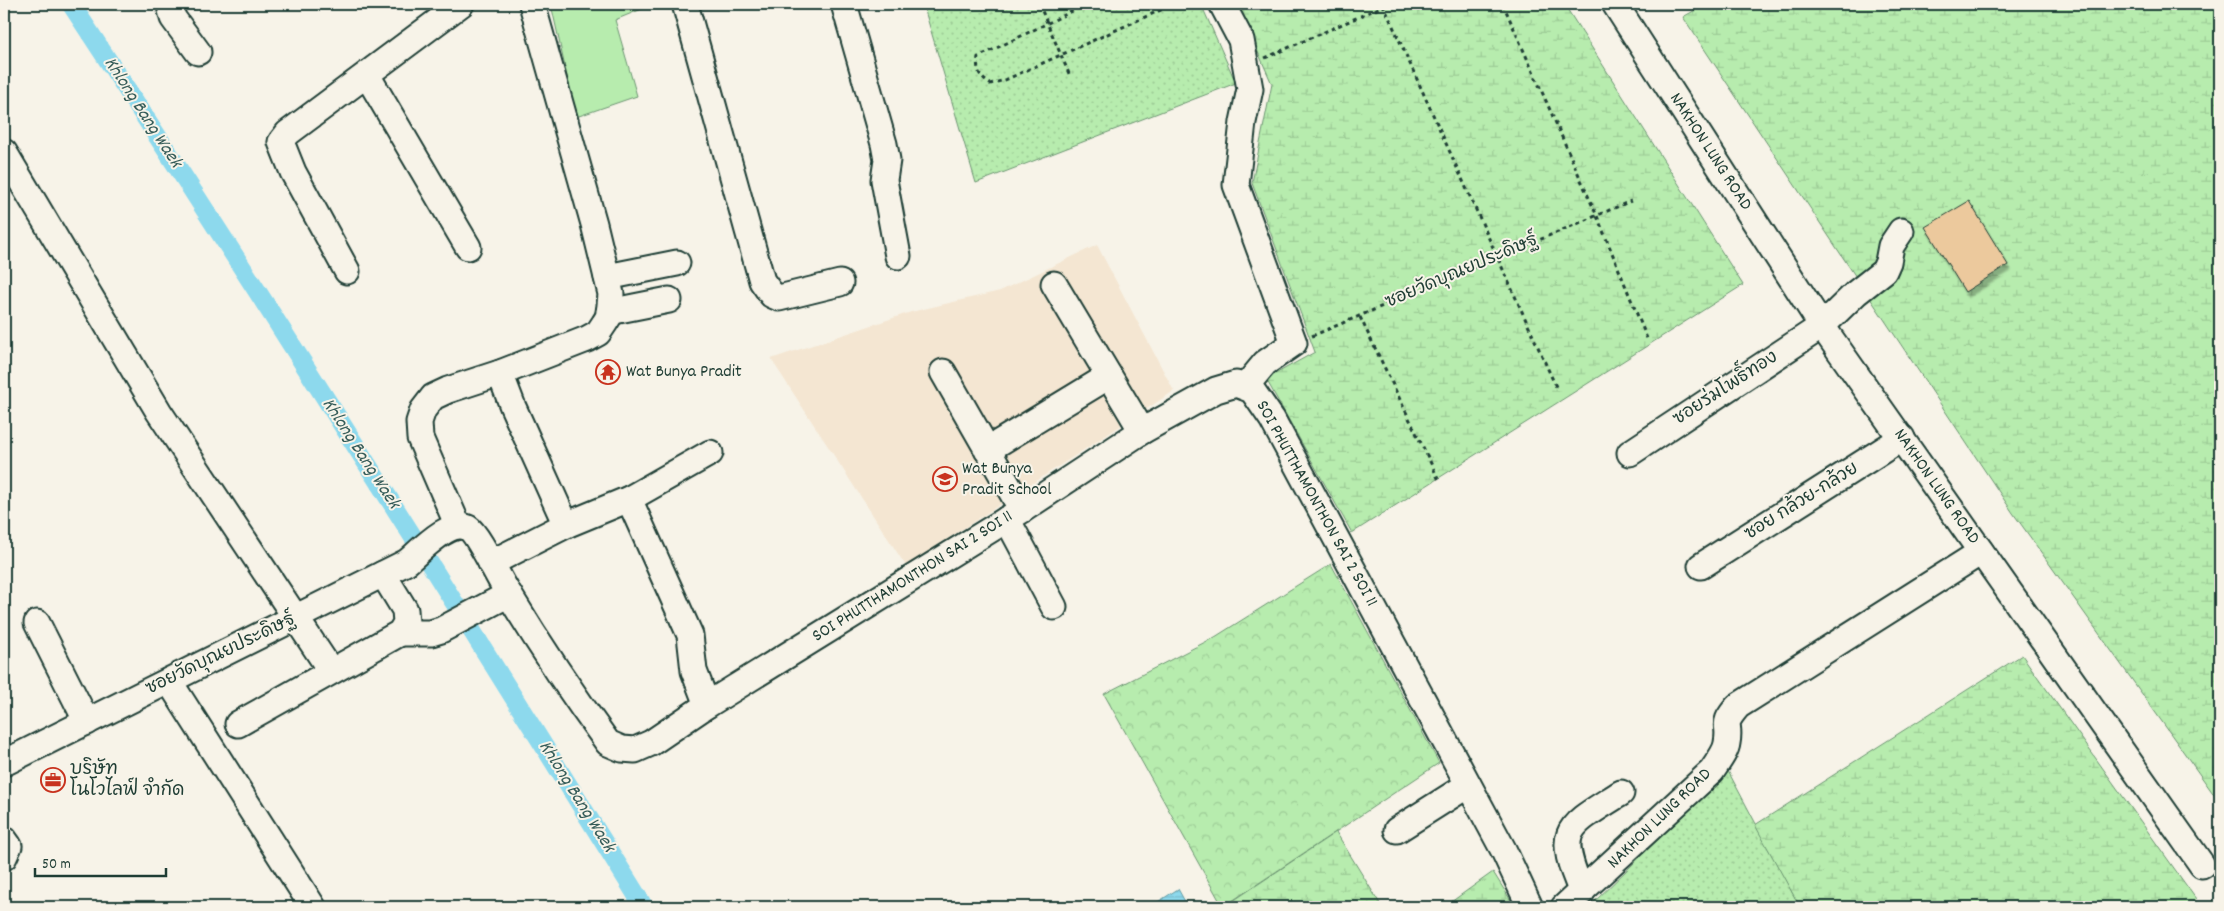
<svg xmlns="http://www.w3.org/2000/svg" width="2224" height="911" font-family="Dekko,'Playpen Sans Thai',sans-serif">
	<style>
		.built { fill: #f4e6d2 }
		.grass { fill: url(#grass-dots); stroke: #6b9471 }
		.forest { fill: url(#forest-crowns); stroke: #6b9471 }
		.wetland { fill: url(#wetland-marsh); stroke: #6b9471 }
		.garden { fill: #b7ecae; stroke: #6b9471 }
		.water { fill: url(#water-rules); stroke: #619ba3 }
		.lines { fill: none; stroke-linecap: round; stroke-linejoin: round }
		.canal { stroke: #8dd9ed; stroke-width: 19 }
		.building { fill: #ecc99d; stroke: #1f3d34; filter: url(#shadow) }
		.minor-casing { stroke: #1f3d34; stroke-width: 29 }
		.path { stroke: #1f3d34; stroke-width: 3; stroke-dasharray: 4 4; stroke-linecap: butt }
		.minor { stroke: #f7f3e8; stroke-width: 25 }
		.labels { text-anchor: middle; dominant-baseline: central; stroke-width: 4; stroke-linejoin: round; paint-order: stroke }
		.street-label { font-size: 18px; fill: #1f3d34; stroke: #f7f3e8 }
		.poi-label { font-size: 18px; fill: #1f3d34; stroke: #f7f3e8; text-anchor: start }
		.water-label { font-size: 19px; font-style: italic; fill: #355c59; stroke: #f7f3e8 }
	</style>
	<defs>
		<pattern id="grass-dots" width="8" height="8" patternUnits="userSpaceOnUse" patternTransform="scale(1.25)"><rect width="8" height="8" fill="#b7ecae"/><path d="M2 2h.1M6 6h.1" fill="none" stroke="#9dcb96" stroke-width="1.8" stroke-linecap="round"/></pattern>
		<pattern id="forest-crowns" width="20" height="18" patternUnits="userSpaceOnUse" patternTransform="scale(1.25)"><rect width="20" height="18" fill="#b7ecae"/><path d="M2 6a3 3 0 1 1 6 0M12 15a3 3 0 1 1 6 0" fill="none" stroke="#9dcb96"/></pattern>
		<pattern id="wetland-marsh" width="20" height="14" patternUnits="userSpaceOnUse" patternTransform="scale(1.25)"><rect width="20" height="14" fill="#b7ecae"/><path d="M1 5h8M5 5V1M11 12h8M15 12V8" fill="none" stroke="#9dcb96"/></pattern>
		<pattern id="water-rules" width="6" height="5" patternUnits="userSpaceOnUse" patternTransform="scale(1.25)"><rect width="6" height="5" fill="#8dd9ed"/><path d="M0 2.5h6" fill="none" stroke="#79bbcc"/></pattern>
		<filter id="shadow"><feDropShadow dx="3" dy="5.5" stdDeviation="1" flood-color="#0004"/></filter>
	</defs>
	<rect width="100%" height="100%" fill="#f7f3e8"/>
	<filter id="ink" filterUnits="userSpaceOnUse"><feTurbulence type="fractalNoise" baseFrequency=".02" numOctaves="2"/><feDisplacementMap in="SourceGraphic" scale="10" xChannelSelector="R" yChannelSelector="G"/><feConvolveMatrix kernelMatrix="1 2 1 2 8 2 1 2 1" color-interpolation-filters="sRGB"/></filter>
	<g filter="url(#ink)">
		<polygon class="built" points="1097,245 1174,391 906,566 771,359 911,312 1000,291"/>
		<g class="grass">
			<polygon points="923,4 1201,4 1236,83 976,183"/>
			<polygon points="1728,771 1800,907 1589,907"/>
		</g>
		<polygon class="forest" points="1331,564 1439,763 1223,907 1104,694 1215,637"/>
		<g class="wetland">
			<polygon points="1237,4 1564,4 1743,285 1352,533 1266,379 1315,352 1252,183 1272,84"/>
			<polygon points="1706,4 2220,4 2220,803 2013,513 1683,17"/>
			<polygon points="2022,655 2196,899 2187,907 1800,907 1755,825"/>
			<polygon points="1336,832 1382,907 1224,907"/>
			<polygon points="1493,872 1515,907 1444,907"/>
		</g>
		<polygon class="garden" points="551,4 654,4 615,20 637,96 576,117"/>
		<polygon class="water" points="1178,889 1188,907 1150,907"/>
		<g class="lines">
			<path class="canal" d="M71 4C267 302 456 604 644 907"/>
		</g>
		<polygon class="building" points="1969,201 2008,265 1965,292 1925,227"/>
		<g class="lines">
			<defs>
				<g id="minor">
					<polyline points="171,4 170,6 173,18 198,52"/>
					<polyline points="685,4 762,281 772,295 779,298 840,283"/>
					<polyline points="844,4 884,144 887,160 884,180 898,256"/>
					<polyline points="1222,4 1241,40 1250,89 1243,122 1236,185 1294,343 1265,363 1245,387"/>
					<polyline points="1615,4 1822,326 2202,865"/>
					<polyline points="367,75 468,247"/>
					<polyline points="4,152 159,412 331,671"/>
					<polyline points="347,271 293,172 281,142 288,133 461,4"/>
					<polyline points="607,277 677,263"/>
					<polyline points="1054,284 1142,431"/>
					<polyline points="609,312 669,300"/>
					<polyline points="943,372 1022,510"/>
					<polyline points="500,373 513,407 566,525 629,499 690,635 694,671 707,705"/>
					<polyline points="987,450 1109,376"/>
					<polyline points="1630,453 1822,326 1856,293 1884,271 1888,262 1891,246 1901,231"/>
					<polyline points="629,499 710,453"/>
					<polyline points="1007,519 1054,607"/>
					<polyline points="458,526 420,438 419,422 423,410 433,397 448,390 500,373 587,339 598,333 604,324 609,316 611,294 594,224 532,4"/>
					<polyline points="491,563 566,525"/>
					<polyline points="1701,566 1902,438"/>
					<polyline points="37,623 87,722"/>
					<polyline points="400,633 431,633 441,630 509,594"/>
					<polyline points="169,681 313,907"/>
					<polyline points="238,724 400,633 406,623 405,610 383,574"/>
					<path d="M4 763 407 562C419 552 451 518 468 528 478 534 500 581 508 593 539 644 573 695 608 743L622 749 635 750 651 743 707 705 1022 510 1142 431 1216 390 1236 384 1252 390 1272 419 1504 851 1530 907"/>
					<polyline points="1397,830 1468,785"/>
					<polyline points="4,839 9,846 4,857"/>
					<path d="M1582 892C1554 828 1568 827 1621 793"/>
					<path d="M1564 907 1712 771C1717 763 1726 752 1727 743 1731 722 1720 727 1738 706L1981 552"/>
				</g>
			</defs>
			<use href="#minor" class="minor-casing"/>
			<g class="path">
				<polyline points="1039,4 1070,76"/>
				<path d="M1087 4 978 57C976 69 979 77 990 84L1005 80 1163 9 1167 4"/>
				<polyline points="1383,4 1557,389"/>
				<polyline points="1503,4 1597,216 1648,341"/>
				<polyline points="1265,58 1388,4"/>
				<polyline points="1360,317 1439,480"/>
				<polyline points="1312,336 1631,201"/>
			</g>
			<use href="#minor" class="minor"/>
		</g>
	</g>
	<defs>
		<symbol id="temple-ring" viewBox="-11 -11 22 22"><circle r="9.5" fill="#f7f3e8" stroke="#c8321e" stroke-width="1.5"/><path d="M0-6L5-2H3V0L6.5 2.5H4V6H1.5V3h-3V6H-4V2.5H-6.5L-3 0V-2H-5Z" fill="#c8321e"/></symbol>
		<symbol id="school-ring" viewBox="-11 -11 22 22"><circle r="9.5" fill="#f7f3e8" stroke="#c8321e" stroke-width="1.5"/><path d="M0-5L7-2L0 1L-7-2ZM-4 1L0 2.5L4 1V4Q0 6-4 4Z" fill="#c8321e"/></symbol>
		<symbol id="office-ring" viewBox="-11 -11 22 22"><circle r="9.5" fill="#f7f3e8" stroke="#c8321e" stroke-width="1.5"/><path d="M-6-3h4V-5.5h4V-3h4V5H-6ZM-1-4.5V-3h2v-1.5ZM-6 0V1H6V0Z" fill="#c8321e"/></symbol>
	</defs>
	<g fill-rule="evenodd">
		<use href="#temple-ring" x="594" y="358" width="28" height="28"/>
		<use href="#school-ring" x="931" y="465" width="28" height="28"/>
		<use href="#office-ring" x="39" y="766" width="28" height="28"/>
	</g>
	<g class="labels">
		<g class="street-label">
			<text transform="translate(1710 152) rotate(57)">NAKHON LUNG ROAD</text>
			<text transform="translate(1462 272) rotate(-23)">ซอยวัดบุณยประดิษฐ์</text>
			<text transform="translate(1726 389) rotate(-33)">ซอยร่มโพธิ์ทอง</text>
			<text transform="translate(1936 487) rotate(55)">NAKHON LUNG ROAD</text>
			<text transform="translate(1802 502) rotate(-32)">ซอย กล้วย-กล้วย</text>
			<text transform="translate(1316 504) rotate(61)">SOI PHUTTHAMONTHON SAI 2 SOI 11</text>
			<text transform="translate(913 577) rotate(-32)">SOI PHUTTHAMONTHON SAI 2 SOI 11</text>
			<text transform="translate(221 655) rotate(-26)">ซอยวัดบุณยประดิษฐ์</text>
			<text transform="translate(1660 819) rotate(-44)">NAKHON LUNG ROAD</text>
		</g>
		<g class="poi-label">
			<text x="626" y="372">Wat Bunya Pradit</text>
			<text x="962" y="469">Wat Bunya<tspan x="962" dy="21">Pradit School</tspan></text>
			<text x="70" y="770">บริษัท<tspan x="70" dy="21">โนโวไลฟ์ จำกัด</tspan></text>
		</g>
		<g class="water-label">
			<text transform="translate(142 113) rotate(57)">Khlong Bang Waek</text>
			<text transform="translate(360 454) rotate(57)">Khlong Bang Waek</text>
			<text transform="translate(576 797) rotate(58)">Khlong Bang Waek</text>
		</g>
	</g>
	<rect width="2224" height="911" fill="none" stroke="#f7f3e8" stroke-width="20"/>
	<rect x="10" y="10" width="2204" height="891" fill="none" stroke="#1f3d34" stroke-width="2" filter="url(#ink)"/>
	<path d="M35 868v8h131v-8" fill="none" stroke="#1f3d34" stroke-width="2.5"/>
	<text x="42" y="868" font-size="15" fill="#1f3d34" stroke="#f7f3e8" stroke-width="4" paint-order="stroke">50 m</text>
</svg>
